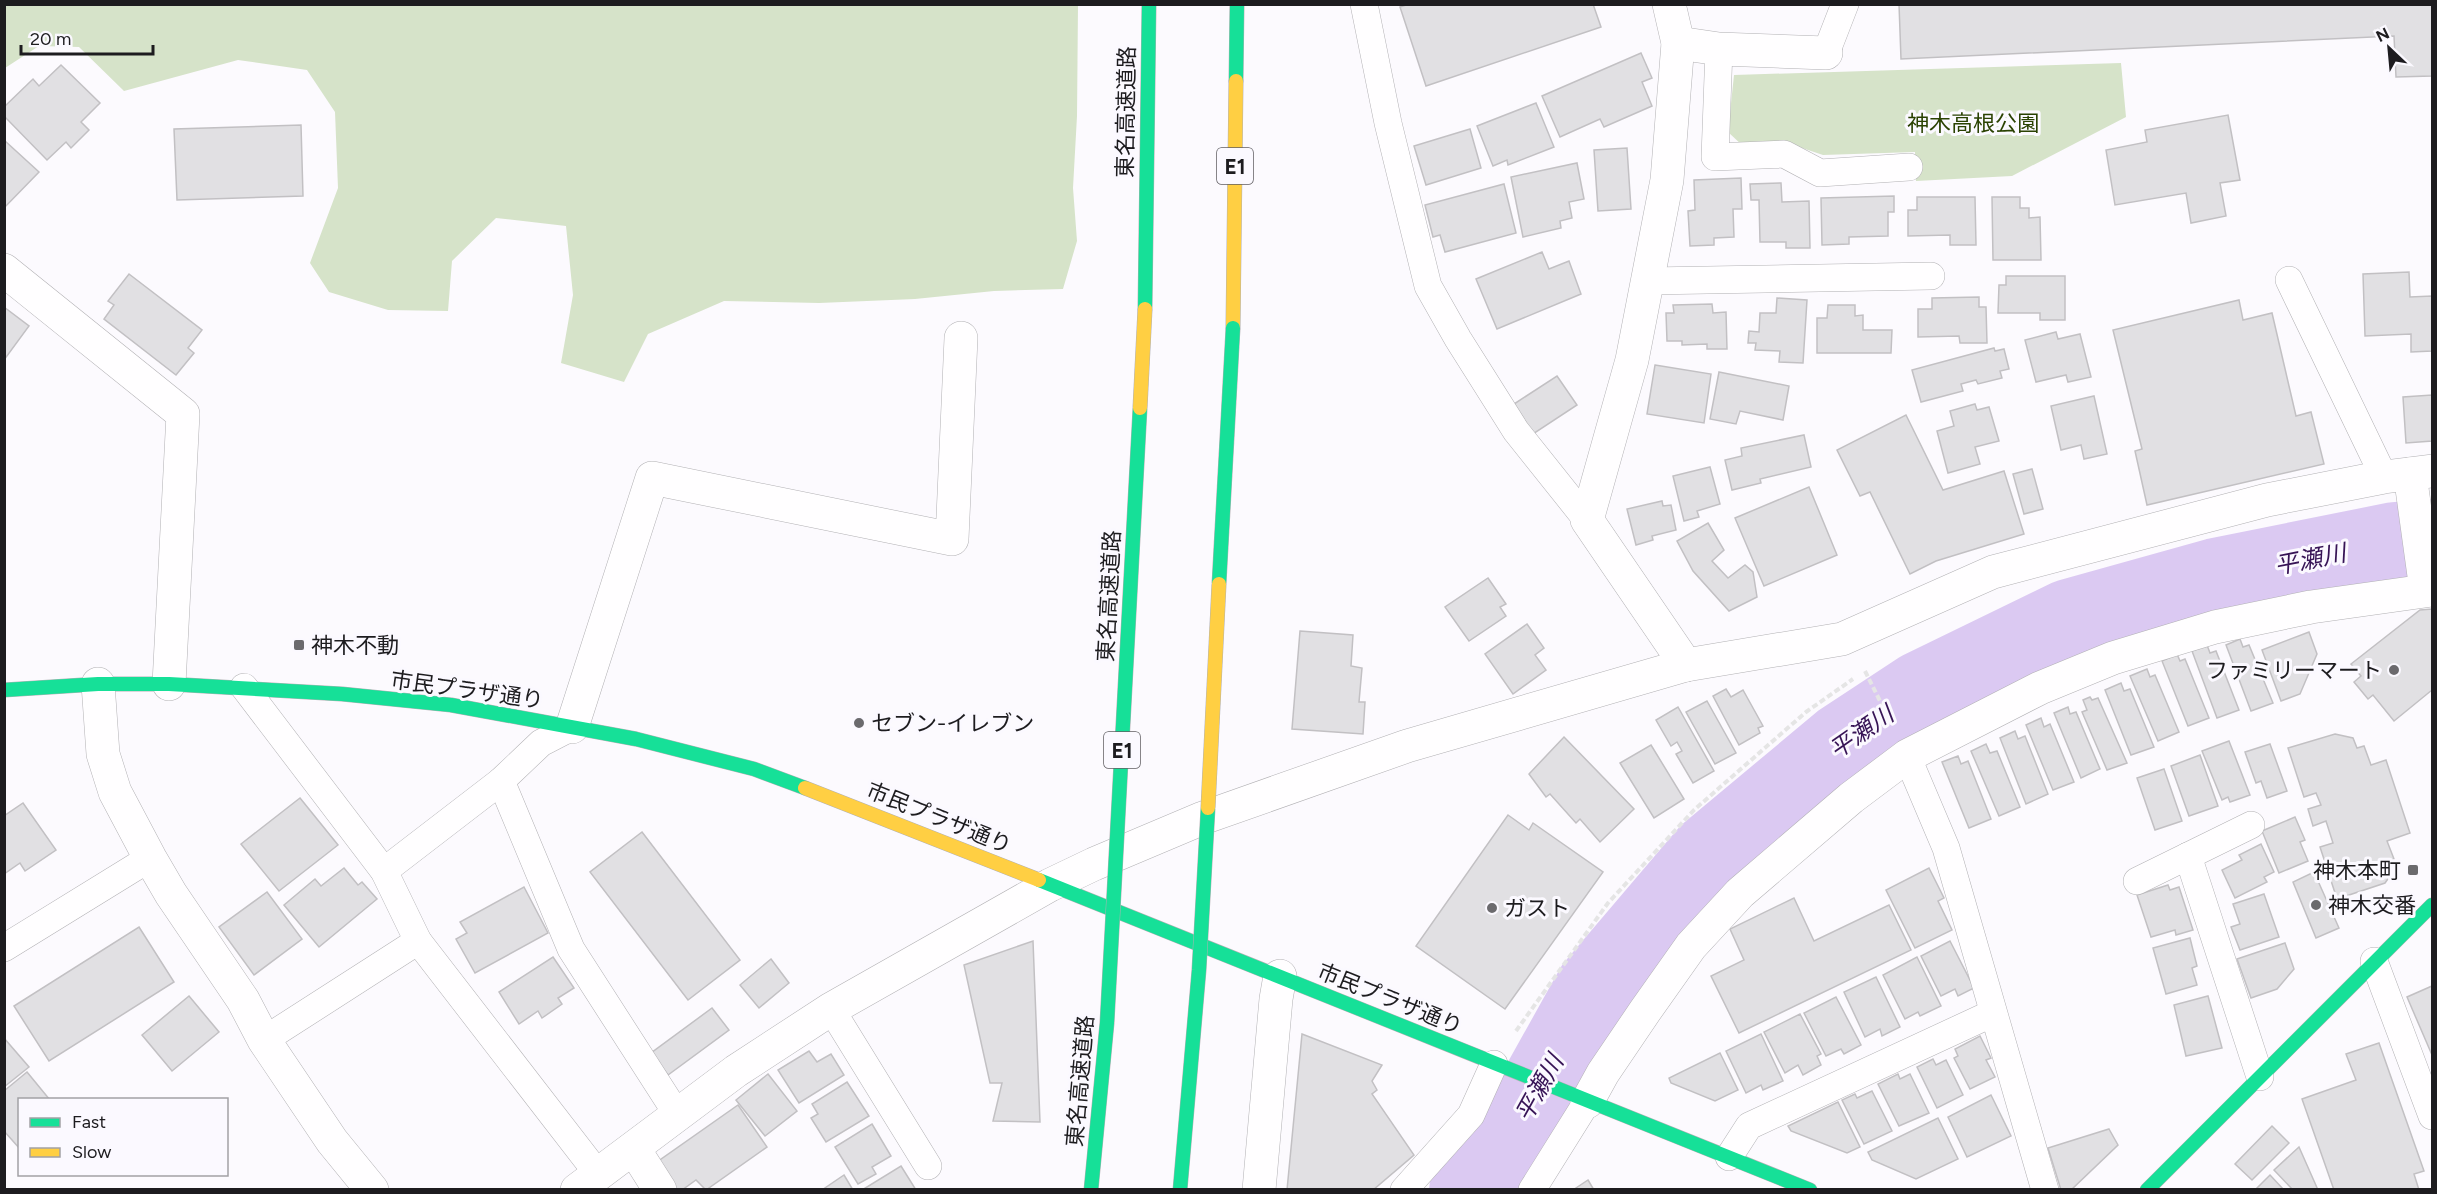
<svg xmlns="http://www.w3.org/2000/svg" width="2437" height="1194" font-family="Figtree,'Noto Sans JP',sans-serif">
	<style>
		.green { fill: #d6e3c9 }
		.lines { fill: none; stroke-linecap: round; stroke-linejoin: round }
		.river { stroke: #dbc9f2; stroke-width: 80 }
		.building { fill: #e1e0e3; stroke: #c2c0c3; stroke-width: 1.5 }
		.lane-casing { stroke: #b2b1b4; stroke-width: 28 }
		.street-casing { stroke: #b2b1b4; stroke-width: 34 }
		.fast-casing { stroke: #b2b1b4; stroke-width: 15 }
		.slow-casing { stroke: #b2b1b4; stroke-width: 15 }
		.path { stroke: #e5e5e5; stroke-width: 4; stroke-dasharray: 6 3; stroke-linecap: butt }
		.lane { stroke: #fffeff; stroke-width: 27 }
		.street { stroke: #fffeff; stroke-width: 33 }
		.fast { stroke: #16e098; stroke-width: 14 }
		.slow { stroke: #ffcf43; stroke-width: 14 }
		.fast-bridge-casing { stroke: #b2b1b4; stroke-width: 15; stroke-linecap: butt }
		.slow-bridge-casing { stroke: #b2b1b4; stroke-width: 15; stroke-linecap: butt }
		.fast-bridge { stroke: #16e098; stroke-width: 14 }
		.slow-bridge { stroke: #ffcf43; stroke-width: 14 }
		.poi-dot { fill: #6b6a6d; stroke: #fbf9ff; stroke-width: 2 }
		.labels { text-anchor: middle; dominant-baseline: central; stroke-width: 6; stroke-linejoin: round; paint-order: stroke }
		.shield { fill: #fbf9ff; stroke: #605e62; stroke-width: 1.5 }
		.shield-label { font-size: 21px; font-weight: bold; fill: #1d1c1f }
		.street-label { font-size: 22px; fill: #1d1c1f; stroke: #fbf9ff }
		.park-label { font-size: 22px; fill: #2a4202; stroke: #fbf9ff }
		.poi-label { font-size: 22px; fill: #1d1c1f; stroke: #fbf9ff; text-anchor: start }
		.water-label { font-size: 24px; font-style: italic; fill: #371456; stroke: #fbf9ff }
	</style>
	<rect width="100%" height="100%" fill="#fcfafe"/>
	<g class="green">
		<polygon points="5,4 1078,5 1077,116 1073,188 1077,241 1063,289 994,291 915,299 819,303 724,301 648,334 624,382 561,363 573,295 566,226 496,218 452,261 448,311 388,310 329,292 310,263 338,188 335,112 307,70 238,60 124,91 79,47 39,46 5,68"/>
		<polygon points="2121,63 2126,117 2012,176 1916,181 1915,152 1823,155 1784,142 1743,146 1728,132 1734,75"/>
	</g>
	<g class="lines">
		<polyline class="river" points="1469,1190 1498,1162 1595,988 1709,854 1842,743 1921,691 2069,619 2216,578 2395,542 2432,539"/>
	</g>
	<g class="building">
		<polygon points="1409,4 1593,4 1601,27 1426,86 1400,7"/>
		<polygon points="1899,4 2432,4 2432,76 2396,77 2394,36 1901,59"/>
		<polygon points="1641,53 1652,78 1642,82 1652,106 1604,127 1600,119 1560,137 1542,96"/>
		<polygon points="61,65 100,103 81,122 89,130 71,148 66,142 47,160 4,116 4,107 33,79 39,86"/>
		<polygon points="1536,103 1554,147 1508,165 1507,160 1493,166 1477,126"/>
		<polygon points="2228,115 2240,180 2220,183 2226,216 2191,223 2186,193 2115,205 2106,150 2147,142 2145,130"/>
		<polygon points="301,125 303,196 177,200 174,129"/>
		<polygon points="1470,129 1481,168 1426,185 1414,146"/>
		<polygon points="4,140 39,172 4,208"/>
		<polygon points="1627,148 1631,209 1598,211 1594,150"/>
		<polygon points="1577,163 1584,199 1569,202 1572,218 1560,221 1561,228 1523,237 1511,177"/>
		<polygon points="1741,178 1742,209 1733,209 1734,237 1714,238 1714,245 1690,246 1688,211 1695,210 1694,180"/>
		<polygon points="1781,183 1782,202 1809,201 1810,248 1786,248 1786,242 1760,242 1759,200 1751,200 1750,184"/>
		<polygon points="1504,184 1516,233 1445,252 1440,235 1433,237 1425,205"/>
		<polygon points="1894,196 1894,212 1888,212 1888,236 1849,237 1849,244 1822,245 1821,198"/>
		<polygon points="1917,197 1975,197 1976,245 1950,245 1950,235 1908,236 1908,210 1917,210"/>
		<polygon points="1992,197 2020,197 2020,208 2029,208 2029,218 2040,217 2041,260 1993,260"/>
		<polygon points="1542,252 1549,269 1569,261 1581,294 1497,329 1476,279"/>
		<polygon points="2409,272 2410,297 2432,296 2432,351 2411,352 2411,334 2365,336 2363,274"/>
		<polygon points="129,274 202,330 188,348 194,353 176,375 104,319 114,305 108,301"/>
		<polygon points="2006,276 2065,276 2065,320 2040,320 2040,313 1998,313 1999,285 2006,285"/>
		<polygon points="1979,297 1979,307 1986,307 1987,343 1960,343 1959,336 1918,337 1918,309 1932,309 1932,298"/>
		<polygon points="1777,298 1807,300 1803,363 1779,362 1780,351 1755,350 1756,343 1748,343 1749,331 1759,332 1760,313 1776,313"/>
		<polygon points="2239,300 2243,320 2272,313 2296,416 2311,412 2324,464 2147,505 2135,451 2142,449 2113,330"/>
		<polygon points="1712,304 1713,313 1726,312 1727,349 1707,349 1707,344 1682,345 1682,341 1667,341 1666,313 1674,313 1673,305"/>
		<polygon points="1828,305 1855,305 1855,316 1863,315 1863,330 1892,330 1891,353 1817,353 1817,318 1827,318"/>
		<polygon points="4,307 29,326 4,360"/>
		<polygon points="2056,332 2058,339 2080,334 2091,377 2068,382 2066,375 2036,382 2025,340"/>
		<polygon points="1994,348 1995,351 2004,349 2009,369 2000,371 2002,378 1978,384 1976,380 1961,384 1963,391 1921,402 1912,370"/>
		<polygon points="1655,365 1711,374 1704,423 1647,414"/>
		<polygon points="1719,372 1789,386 1783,420 1740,411 1736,424 1710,419"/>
		<polygon points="1557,376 1577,405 1533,434 1514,404"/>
		<polygon points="2432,395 2432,441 2406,443 2403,397"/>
		<polygon points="2094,396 2107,454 2084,459 2081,445 2061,450 2051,406"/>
		<polygon points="1975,404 1977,410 1989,407 1999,441 1975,447 1980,464 1948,473 1937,431 1954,426 1950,411"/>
		<polygon points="1906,415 1943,490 2004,471 2024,534 1936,561 1910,574 1870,492 1860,496 1837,450"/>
		<polygon points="1804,435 1811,467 1760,479 1761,483 1732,490 1725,460 1742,456 1741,448"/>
		<polygon points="1710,467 1720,504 1697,511 1699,517 1684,521 1673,476"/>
		<polygon points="2032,469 2043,509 2024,514 2013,474"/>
		<polygon points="1809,487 1837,555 1764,586 1735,518"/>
		<polygon points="1662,501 1663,506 1671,505 1676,530 1652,536 1653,540 1636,545 1627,509"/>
		<polygon points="1708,523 1724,550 1712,561 1728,578 1745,565 1753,572 1757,597 1729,611 1693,571 1677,541"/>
		<polygon points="1488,578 1506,604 1500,607 1506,616 1469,641 1445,607"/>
		<polygon points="2432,609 2432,690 2394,721 2373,695 2368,699 2354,682 2361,676 2351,664 2420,610"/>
		<polygon points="1527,624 1544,648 1535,655 1546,670 1513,694 1485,654"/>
		<polygon points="1300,631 1353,635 1351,666 1362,668 1359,702 1365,702 1363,734 1292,729"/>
		<polygon points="2309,632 2317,654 2300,694 2281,701 2262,650"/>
		<polygon points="2240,639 2243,647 2249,645 2273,703 2251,711 2226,645"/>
		<polygon points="2207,645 2210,653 2216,651 2239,710 2217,718 2192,651"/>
		<polygon points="2177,654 2180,661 2185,659 2209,718 2188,726 2162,661"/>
		<polygon points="2147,669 2150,677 2155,675 2179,732 2158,741 2130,676"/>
		<polygon points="2121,683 2124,691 2130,689 2154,747 2131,755 2105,690"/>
		<polygon points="1726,689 1731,697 1743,690 1763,726 1758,728 1760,733 1739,745 1713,696"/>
		<polygon points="2090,697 2092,700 2098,698 2127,763 2107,770 2082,712 2087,710 2083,700"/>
		<polygon points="1707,701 1736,753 1715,764 1686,712"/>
		<polygon points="1678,707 1714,771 1693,783 1676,754 1682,751 1677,742 1671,746 1656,720"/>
		<polygon points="2068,707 2070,714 2076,712 2100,769 2081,778 2054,713"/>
		<polygon points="2041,718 2044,727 2050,724 2074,782 2053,790 2026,725"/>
		<polygon points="2015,731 2018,739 2025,736 2048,794 2026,804 2000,738"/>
		<polygon points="2335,734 2353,738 2357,748 2364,746 2371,765 2386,760 2410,833 2387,841 2394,859 2388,861 2392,873 2385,883 2337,899 2320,847 2333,843 2326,821 2313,826 2308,809 2321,805 2316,793 2304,797 2288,748"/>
		<polygon points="1564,737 1634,809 1600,842 1580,819 1576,823 1550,794 1546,797 1529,774"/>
		<polygon points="2229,741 2250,795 2230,802 2228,797 2222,800 2202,751"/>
		<polygon points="1986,744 1990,753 1997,751 2020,807 1999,816 1971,751"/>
		<polygon points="2270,744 2287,791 2267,798 2261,781 2256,783 2245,752"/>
		<polygon points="1651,745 1684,799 1654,818 1620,763"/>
		<polygon points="2200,755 2218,806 2189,816 2171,766"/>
		<polygon points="1958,756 1961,764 1968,761 1991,819 1969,828 1942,762"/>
		<polygon points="2164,769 2182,821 2155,830 2137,778"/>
		<polygon points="300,798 338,845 279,891 241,844"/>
		<polygon points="23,803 56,850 25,871 20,863 4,874 4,816"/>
		<polygon points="1508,815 1529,830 1533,823 1603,872 1505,1009 1416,946"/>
		<polygon points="2295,817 2305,840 2300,842 2308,861 2279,873 2262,831"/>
		<polygon points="642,832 740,960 688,1000 590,872"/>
		<polygon points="2261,844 2274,872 2264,877 2267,882 2235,898 2222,870 2242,860 2239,855"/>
		<polygon points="344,868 358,885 362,882 377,899 319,947 284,905 315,879 321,886"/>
		<polygon points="1929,868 1944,898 1938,901 1952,930 1915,948 1886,890"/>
		<polygon points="2314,872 2339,928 2316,938 2293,882"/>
		<polygon points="2168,885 2170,890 2179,887 2193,930 2176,935 2175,930 2151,937 2137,895"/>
		<polygon points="524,887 548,933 475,973 456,939 467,933 460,922"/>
		<polygon points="267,892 302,939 254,975 219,927"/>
		<polygon points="2264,894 2279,937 2240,950 2231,927 2240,924 2233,904"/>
		<polygon points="1794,898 1814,941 1889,905 1911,950 1739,1033 1711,976 1744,960 1730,929"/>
		<polygon points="139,927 174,982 49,1061 14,1006"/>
		<polygon points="2190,938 2197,966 2192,968 2197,985 2166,994 2153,948"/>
		<polygon points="1033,941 1040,1122 993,1121 1002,1083 990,1083 964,965"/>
		<polygon points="1950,941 1974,988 1958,996 1955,989 1941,996 1921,956"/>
		<polygon points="2285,943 2294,969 2277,989 2251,998 2237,959"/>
		<polygon points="553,957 574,988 558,998 562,1004 542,1018 538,1011 519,1024 499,992"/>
		<polygon points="1917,957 1941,1006 1920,1016 1918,1012 1905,1019 1883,975"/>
		<polygon points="771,959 789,983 759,1008 740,985"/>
		<polygon points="1876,977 1900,1027 1882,1036 1880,1029 1865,1037 1844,992"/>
		<polygon points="2432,986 2432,1055 2407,997"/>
		<polygon points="189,996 219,1032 172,1071 142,1035"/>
		<polygon points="2208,996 2222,1048 2186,1056 2174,1005"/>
		<polygon points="1836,997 1861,1045 1844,1054 1841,1049 1826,1056 1804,1013"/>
		<polygon points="712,1008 729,1030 668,1075 651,1053"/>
		<polygon points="1800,1014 1821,1054 1817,1056 1821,1065 1803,1075 1798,1065 1785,1073 1764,1032"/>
		<polygon points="1302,1034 1382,1065 1372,1081 1377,1090 1372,1094 1414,1155 1373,1190 1287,1190"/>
		<polygon points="1761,1034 1783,1081 1763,1090 1761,1085 1746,1093 1726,1051"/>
		<polygon points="1980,1036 1991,1058 1986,1060 1995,1077 1970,1089 1954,1058 1958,1056 1955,1049"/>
		<polygon points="4,1038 29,1067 4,1087"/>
		<polygon points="2379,1043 2424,1171 2414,1174 2419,1190 2334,1190 2302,1099 2356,1080 2346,1054"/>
		<polygon points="809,1051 817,1062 831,1054 844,1075 799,1103 778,1070"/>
		<polygon points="1720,1053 1738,1090 1715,1101 1671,1083 1669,1078"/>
		<polygon points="1933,1059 1936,1065 1946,1060 1963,1095 1937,1108 1917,1067"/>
		<polygon points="27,1072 50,1100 20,1100 20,1149 4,1131 4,1091"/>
		<polygon points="768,1074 797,1111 765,1136 736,1100"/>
		<polygon points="1898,1074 1900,1079 1910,1074 1929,1113 1899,1126 1878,1084"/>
		<polygon points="847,1082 869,1116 826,1142 811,1118 818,1114 812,1104"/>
		<polygon points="1872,1091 1892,1131 1864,1144 1842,1100 1855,1094 1857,1098"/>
		<polygon points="1991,1095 2011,1136 1967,1157 1948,1117"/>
		<polygon points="1838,1102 1860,1147 1847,1153 1791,1131 1788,1126"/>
		<polygon points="738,1105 767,1147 706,1190 696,1180 682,1190 676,1190 657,1162"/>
		<polygon points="1938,1118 1958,1159 1916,1179 1872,1160 1868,1152"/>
		<polygon points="872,1124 891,1156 872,1167 876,1174 858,1184 835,1147"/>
		<polygon points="2272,1126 2289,1143 2252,1180 2235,1164"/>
		<polygon points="2109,1129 2118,1145 2071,1190 2061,1190 2048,1148"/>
		<polygon points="2299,1147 2318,1190 2293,1190 2274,1170"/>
		<polygon points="901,1166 916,1190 862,1190"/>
		<polygon points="844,1175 853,1190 822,1190"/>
		<polygon points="2270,1175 2284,1190 2255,1190"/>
		<polygon points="1588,1180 1594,1190 1573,1190"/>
	</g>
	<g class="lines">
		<defs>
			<g id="lane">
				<polyline points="1364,4 1388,123 1428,286 1458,339 1516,431 1587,520"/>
				<polyline points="1719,49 1715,157 1784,154 1820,173 1909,167"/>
				<polyline points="1826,53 1845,4"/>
				<polyline points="2289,280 2384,477"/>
				<polyline points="1649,281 1931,276"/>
				<polyline points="244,687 384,871 418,941 598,1174"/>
				<polyline points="572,727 541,743 501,781 571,949 677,1114"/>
				<polyline points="1907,756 1946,848 2045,1190"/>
				<polyline points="2188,856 2260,1077"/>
				<polyline points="384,871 501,781"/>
				<polyline points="2137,881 2251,825"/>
				<polyline points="4,948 150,858"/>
				<polyline points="2374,961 2432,1116"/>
				<polyline points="831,1009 928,1166"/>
				<polyline points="264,1040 418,941"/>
				<polyline points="1729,1157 1749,1126 1993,1013"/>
				<polyline points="1404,1190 1471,1115 1494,1064"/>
				<polyline points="1532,1190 1587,1102"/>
			</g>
			<g id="street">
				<polyline points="1669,4 1678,43 1667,180 1632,360 1587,520 1686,665"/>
				<polyline points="1678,43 1719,49 1826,53"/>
				<polyline points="4,270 183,414 169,684"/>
				<polyline points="2410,474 2426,590"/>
				<polyline points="98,684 103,754 115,792 150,858 171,894 243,1000 264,1040 332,1141 372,1190"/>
				<polyline points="572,727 652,478 952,539 961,338"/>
				<polyline points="1587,1102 1603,1073 1645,1011 1691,946 1740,893 1851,798 1907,756 2040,688 2113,658 2215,627 2311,607 2432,590"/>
				<polyline points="634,1149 660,1190"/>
				<polyline points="577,1190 736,1071 831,1009 1050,885 1094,864 1203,818 1407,746 1686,665 1842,639 1993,572 2267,500 2384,477 2432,471"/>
				<polyline points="1259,1190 1276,999 1280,976"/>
			</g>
			<g id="fast">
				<polyline points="1236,81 1237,4"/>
				<polyline points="1145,309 1149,4"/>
				<polyline points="4,690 98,684 169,684 342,694 451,705 636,739 754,769 805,788"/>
				<polyline points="1039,880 1810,1190"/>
				<polyline points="2147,1190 2432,905"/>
			</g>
			<g id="slow">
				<polyline points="1233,328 1236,81"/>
				<polyline points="805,788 1039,880"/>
			</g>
		</defs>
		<use href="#lane" class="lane-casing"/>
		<use href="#street" class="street-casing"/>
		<use href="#fast" class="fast-casing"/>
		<use href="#slow" class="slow-casing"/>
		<g class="path">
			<polyline points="1865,671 1890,721"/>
			<polyline points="1516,1031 1608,903 1694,810 1806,712 1853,679"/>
		</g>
		<use href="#lane" class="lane"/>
		<use href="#street" class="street"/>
		<use href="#fast" class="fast"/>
		<use href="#slow" class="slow"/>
		<defs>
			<g id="fast-bridge">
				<polyline points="1219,584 1233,328"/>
				<polyline points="1091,1190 1107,1023 1140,408"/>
				<polyline points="1180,1190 1199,970 1208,808"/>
			</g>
			<g id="slow-bridge">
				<polyline points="1140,408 1145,309"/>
				<polyline points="1208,808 1219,584"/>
			</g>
		</defs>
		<use href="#fast-bridge" class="fast-bridge-casing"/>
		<use href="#slow-bridge" class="slow-bridge-casing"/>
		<use href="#fast-bridge" class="fast-bridge"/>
		<use href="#slow-bridge" class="slow-bridge"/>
	</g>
	<g class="poi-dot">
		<rect x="293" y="639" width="12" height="12" rx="3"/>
		<circle cx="2394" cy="670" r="6"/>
		<circle cx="859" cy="723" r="6"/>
		<rect x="2407" y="864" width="12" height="12" rx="3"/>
		<circle cx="2316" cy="905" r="6"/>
		<circle cx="1492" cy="908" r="6"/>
	</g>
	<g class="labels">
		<g class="shield">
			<rect x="1217" y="148" width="36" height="36" rx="4.5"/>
			<rect x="1104" y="732" width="36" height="36" rx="4.5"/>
		</g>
		<g class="shield-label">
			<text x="1235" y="166">E1</text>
			<text x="1122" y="750">E1</text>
		</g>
		<g class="street-label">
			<text transform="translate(1126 112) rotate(-89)">東名高速道路</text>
			<text transform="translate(1109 596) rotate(-87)">東名高速道路</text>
			<text transform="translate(467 690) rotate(8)">市民プラザ通り</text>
			<text transform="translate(939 818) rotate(22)">市民プラザ通り</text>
			<text transform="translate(1390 999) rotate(22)">市民プラザ通り</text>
			<text transform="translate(1080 1081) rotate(-85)">東名高速道路</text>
		</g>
		<g class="park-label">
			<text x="1973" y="123">神木高根公園</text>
		</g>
		<g class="poi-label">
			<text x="311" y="645">神木不動</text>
			<text x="2382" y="670" text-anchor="end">ファミリーマート</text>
			<text x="871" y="723">セブン-イレブン</text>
			<text x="2401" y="870" text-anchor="end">神木本町</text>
			<text x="2328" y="905">神木交番</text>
			<text x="1504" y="908">ガスト</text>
		</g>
		<g class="water-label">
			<text transform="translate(2310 559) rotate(-11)">平瀬川</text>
			<text transform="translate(1861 732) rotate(-35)">平瀬川</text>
			<text transform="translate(1539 1088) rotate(-61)">平瀬川</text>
		</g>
	</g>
	<rect width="2437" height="1194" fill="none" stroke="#1d1c1f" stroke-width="12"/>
	<rect x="18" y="1098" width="210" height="78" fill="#fbf9ff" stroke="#a2a1a5" stroke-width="1.5"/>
	<rect x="30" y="1118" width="30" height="9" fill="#16e098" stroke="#a2a1a5" stroke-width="1.5"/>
	<text x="72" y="1128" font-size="18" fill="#1d1c1f">Fast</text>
	<rect x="30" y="1148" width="30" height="9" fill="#ffcf43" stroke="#a2a1a5" stroke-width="1.5"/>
	<text x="72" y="1158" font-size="18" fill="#1d1c1f">Slow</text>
	<g transform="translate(2389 48) rotate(334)" stroke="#fbf9ff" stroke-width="4.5" paint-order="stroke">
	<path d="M0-4.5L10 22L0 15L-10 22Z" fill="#1d1c1f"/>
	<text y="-9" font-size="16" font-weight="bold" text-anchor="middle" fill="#1d1c1f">N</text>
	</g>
	<path d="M21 45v9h132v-9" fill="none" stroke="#1d1c1f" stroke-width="3"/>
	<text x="30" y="45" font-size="18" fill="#1d1c1f" stroke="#fbf9ff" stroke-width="4.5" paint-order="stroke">20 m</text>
</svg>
